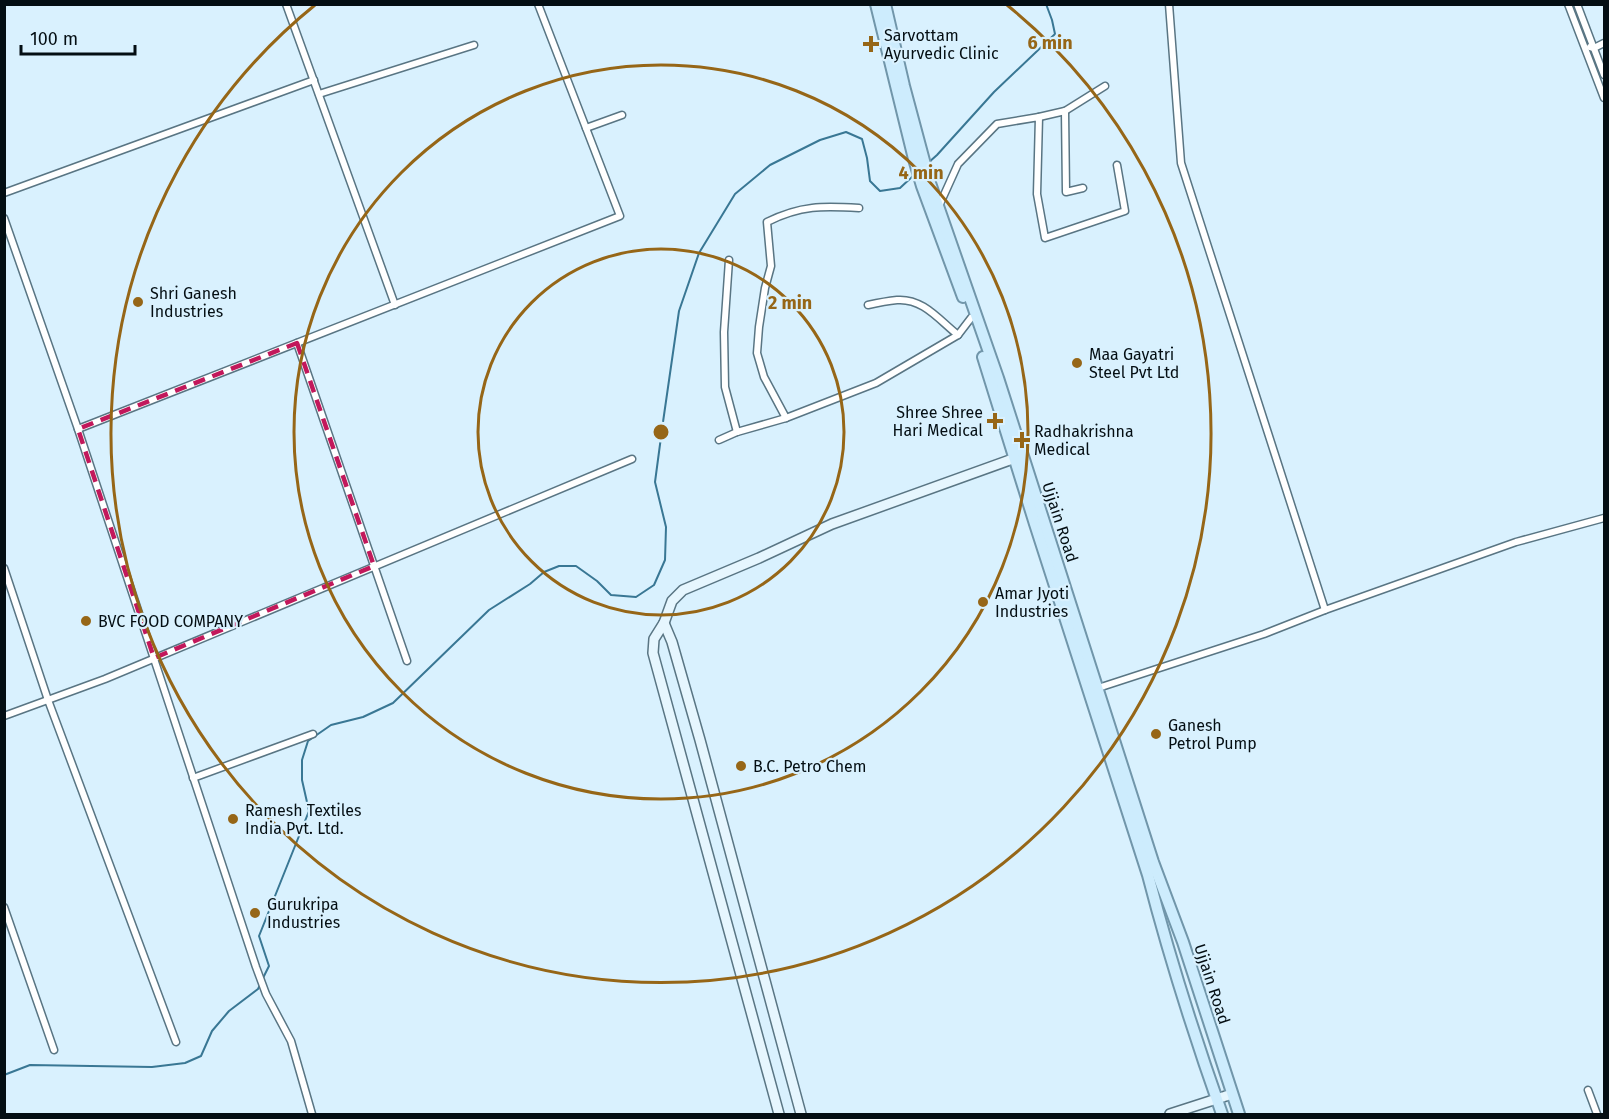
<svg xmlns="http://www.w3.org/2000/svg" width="1609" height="1119" font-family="'Fira Sans',sans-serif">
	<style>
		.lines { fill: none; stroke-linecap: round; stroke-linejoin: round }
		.stream { stroke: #397794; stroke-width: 2 }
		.street-casing { stroke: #597583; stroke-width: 9 }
		.secondary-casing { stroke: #597583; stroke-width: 12 }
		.primary-casing { stroke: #7196aa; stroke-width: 14 }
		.street { stroke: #fff; stroke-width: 6 }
		.secondary { stroke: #e6f6fe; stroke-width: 9 }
		.primary { stroke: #cdecfd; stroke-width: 10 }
		.marked { fill: none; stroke: #c2185b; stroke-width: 4.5; stroke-dasharray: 12 8; stroke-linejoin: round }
		.ring { fill: none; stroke: #966617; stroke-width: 3 }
		.poi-dot { fill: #966617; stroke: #d9f1fe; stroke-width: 2 }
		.labels { text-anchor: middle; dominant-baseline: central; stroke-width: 4.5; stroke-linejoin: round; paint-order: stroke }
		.poi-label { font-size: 16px; fill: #040e13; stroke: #d9f1fe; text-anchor: start }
		.street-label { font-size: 16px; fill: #040e13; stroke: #d9f1fe }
		.centre { fill: #966617; stroke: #d9f1fe; stroke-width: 3 }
		.ring-label { font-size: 18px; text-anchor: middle; font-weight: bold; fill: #966617; stroke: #d9f1fe; stroke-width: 4.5; stroke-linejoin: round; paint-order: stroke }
	</style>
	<rect width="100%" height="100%" fill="#d9f1fe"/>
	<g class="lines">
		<g class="stream">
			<polyline points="928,163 937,155 994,92 1055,34 1052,20 1046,4"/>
			<polyline points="262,980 269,966 259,936 309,811 302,780 302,760 308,741 331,725 363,717 393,703 489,610 530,584 544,572 559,566 576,566 597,581 611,595 636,597 654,585 665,560 666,527 655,482 663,422 679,311 699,253 735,194 770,165 820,140 846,132 862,139 867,158 870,181 880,191 900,188 914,175"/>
			<polyline points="4,1075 30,1065 152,1067 185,1063 201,1056 212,1031 229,1011 258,989 260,985"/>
		</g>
		<defs>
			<g id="street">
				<polyline points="286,4 395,305"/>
				<polyline points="1169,4 1181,163 1325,610"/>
				<polyline points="1568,4 1604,98"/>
				<polyline points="1577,4 1604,75"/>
				<polyline points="1590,47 1594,48 1604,43"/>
				<polyline points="319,94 474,45"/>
				<polyline points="1065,111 1066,192 1083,188"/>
				<polyline points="1039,117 1065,111 1105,86"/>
				<polyline points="586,128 622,115"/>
				<polyline points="4,193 314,80"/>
				<polyline points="939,206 958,164 997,124 1039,117 1037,194 1045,238 1125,211 1117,165"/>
				<polyline points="4,218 78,429 256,967 266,994 291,1041 312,1114"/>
				<polyline points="729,260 724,332 725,387 737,432"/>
				<path d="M868 305C877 303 887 301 897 300 923 298 939 320 958 335"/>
				<polyline points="297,343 407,661"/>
				<path d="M786 418 764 377 757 353 759 327 765 288 771 266 767 222C801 205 823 206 859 208"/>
				<polyline points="78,429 620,216 538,4"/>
				<polyline points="719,440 737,432 786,418 876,383 958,335 971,318"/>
				<polyline points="4,568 48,700 176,1042"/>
				<polyline points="1095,689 1264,634 1325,610 1516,542 1604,518"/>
				<polyline points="4,716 105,679 632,459"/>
				<polyline points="193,778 313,734"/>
				<polyline points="4,907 54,1050"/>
				<polyline points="1588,1090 1597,1114"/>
			</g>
			<g id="secondary">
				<polyline points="664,623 672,642 700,740 801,1114"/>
				<polyline points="779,1114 653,653 654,639 664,623 672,601 683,590 759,558 832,524 1021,456"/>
				<polyline points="1170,1114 1232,1094"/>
			</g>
			<g id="primary">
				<polyline points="876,4 914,159 922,186 963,297"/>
				<polyline points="885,4 904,86 930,183 998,378 1153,862 1183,942 1239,1114"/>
				<path d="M983 357 1035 524 1148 875C1169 956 1194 1035 1222 1114"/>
			</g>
		</defs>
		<use href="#street" class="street-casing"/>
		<use href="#secondary" class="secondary-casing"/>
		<use href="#primary" class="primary-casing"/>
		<use href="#street" class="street"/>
		<use href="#secondary" class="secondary"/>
		<use href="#primary" class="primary"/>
	</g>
	<path class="marked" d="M297 343 374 566 154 658 78 429Z"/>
	<g class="ring">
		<circle cx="661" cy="432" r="183"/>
		<circle cx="661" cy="432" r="367"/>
		<path d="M1007 5A550 550 0 1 1 315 5"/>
	</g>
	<g class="poi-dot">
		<path d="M868 35h6v6h6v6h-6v6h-6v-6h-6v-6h6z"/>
		<circle cx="138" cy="302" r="6"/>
		<circle cx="1077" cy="363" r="6"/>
		<path d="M992 412h6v6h6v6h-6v6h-6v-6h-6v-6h6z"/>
		<path d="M1019 431h6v6h6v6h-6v6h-6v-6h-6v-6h6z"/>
		<circle cx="983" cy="602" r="6"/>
		<circle cx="86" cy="621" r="6"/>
		<circle cx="1156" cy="734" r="6"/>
		<circle cx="741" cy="766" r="6"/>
		<circle cx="233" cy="819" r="6"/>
		<circle cx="255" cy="913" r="6"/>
	</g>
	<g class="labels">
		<g class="poi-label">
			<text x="884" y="35">Sarvottam<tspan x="884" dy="18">Ayurvedic Clinic</tspan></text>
			<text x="150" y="293">Shri Ganesh<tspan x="150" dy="18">Industries</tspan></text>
			<text x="1089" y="354">Maa Gayatri<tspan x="1089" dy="18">Steel Pvt Ltd</tspan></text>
			<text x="983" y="412" text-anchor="end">Shree Shree<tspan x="983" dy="18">Hari Medical</tspan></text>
			<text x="1034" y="431">Radhakrishna<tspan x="1034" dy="18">Medical</tspan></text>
			<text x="995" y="593">Amar Jyoti<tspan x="995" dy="18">Industries</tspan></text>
			<text x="98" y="621">BVC FOOD COMPANY</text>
			<text x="1168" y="725">Ganesh<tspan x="1168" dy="18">Petrol Pump</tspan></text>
			<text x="753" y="766">B.C. Petro Chem</text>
			<text x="245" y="810">Ramesh Textiles<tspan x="245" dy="18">India Pvt. Ltd.</tspan></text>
			<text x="267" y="904">Gurukripa<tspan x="267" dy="18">Industries</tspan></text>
		</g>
		<g class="street-label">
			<text transform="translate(1060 522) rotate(72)">Ujjain Road</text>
			<text transform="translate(1212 984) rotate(72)">Ujjain Road</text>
		</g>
	</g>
	<circle cx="661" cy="432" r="9" class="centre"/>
	<g class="ring-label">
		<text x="1050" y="49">6 min</text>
		<text x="921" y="179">4 min</text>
		<text x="790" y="309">2 min</text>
	</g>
	<rect width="1609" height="1119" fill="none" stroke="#040e13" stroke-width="12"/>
	<path d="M21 45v9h114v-9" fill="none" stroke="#040e13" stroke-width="3"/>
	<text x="30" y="45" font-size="18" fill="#040e13" stroke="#d9f1fe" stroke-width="4.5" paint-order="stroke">100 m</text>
</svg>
